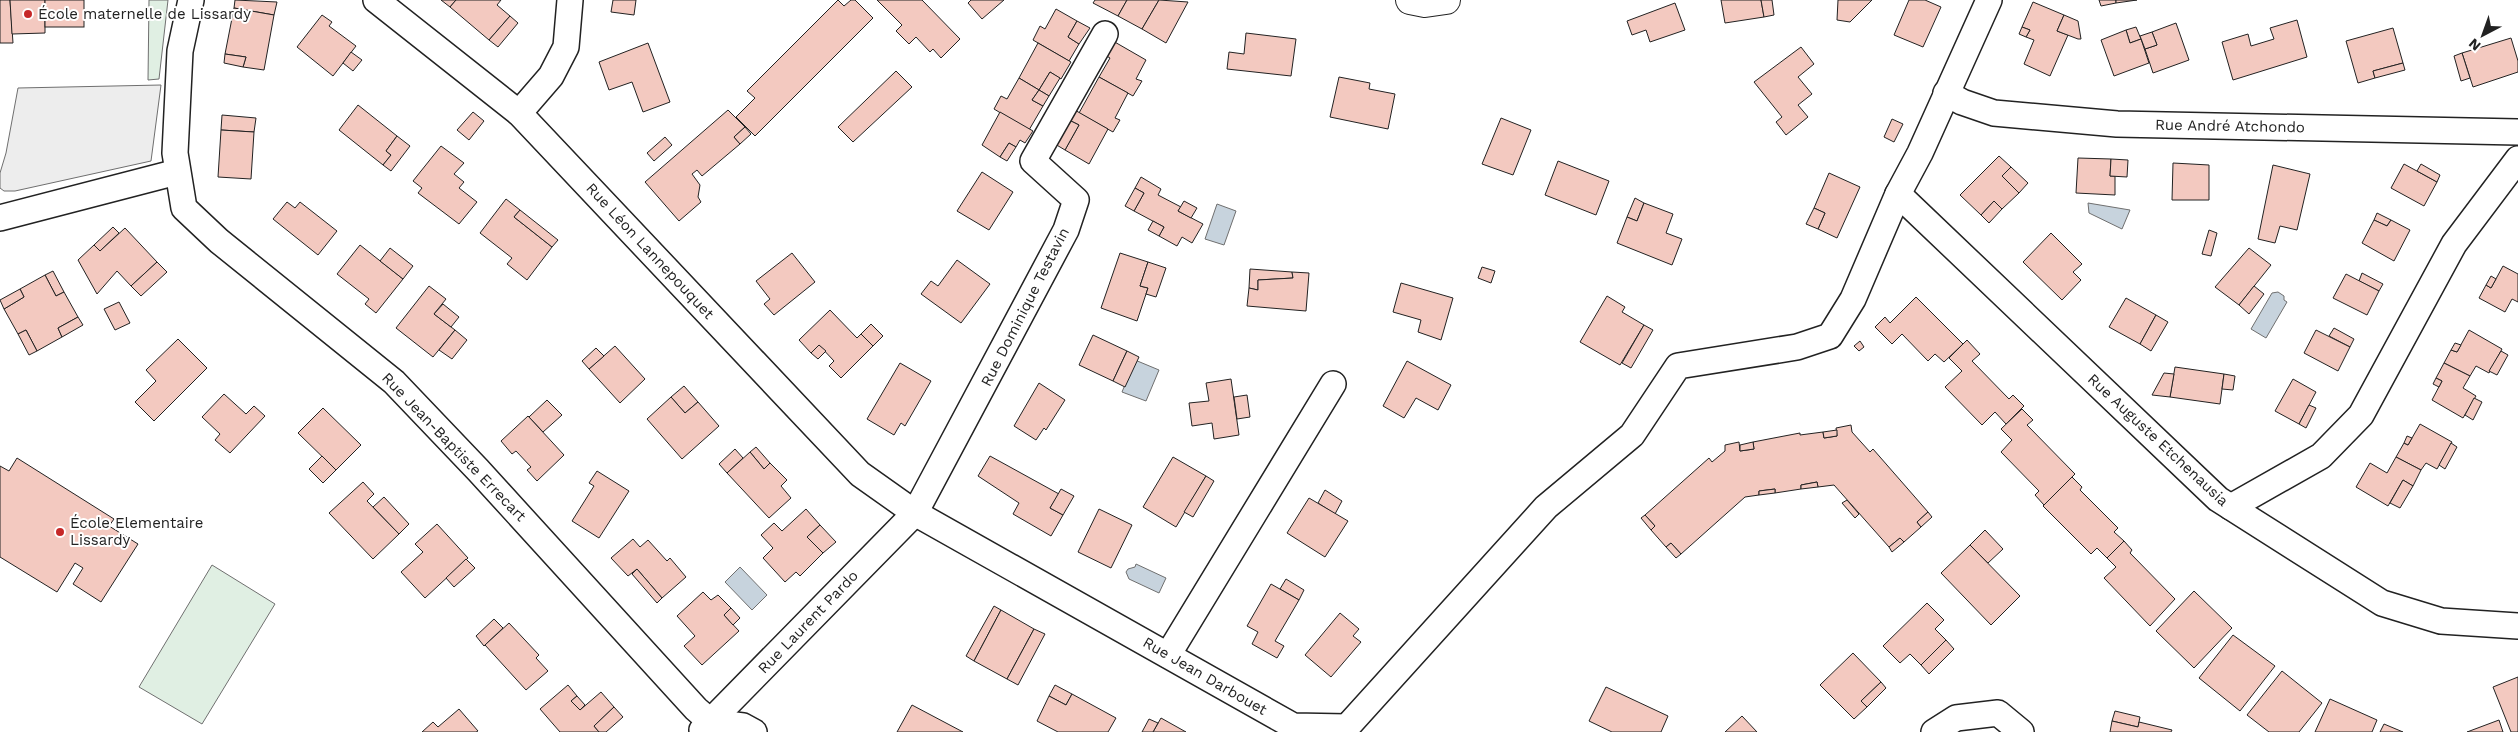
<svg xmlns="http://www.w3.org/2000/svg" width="2518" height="732" font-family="'Work Sans',sans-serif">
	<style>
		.green { fill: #e0efe3; stroke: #6f6f6f }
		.parking { fill: #ededed; stroke: #6f6f6f }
		.water { fill: #c7d3dd; stroke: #6f6f6f }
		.building { fill: #f3c9c0; stroke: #222 }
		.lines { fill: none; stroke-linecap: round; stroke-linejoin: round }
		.minor-casing { stroke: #222; stroke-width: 28 }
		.secondary-casing { stroke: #222; stroke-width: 30 }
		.minor { stroke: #fff; stroke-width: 25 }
		.secondary { stroke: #fff; stroke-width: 28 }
		.poi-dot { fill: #c62828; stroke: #fff; stroke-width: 2 }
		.labels { text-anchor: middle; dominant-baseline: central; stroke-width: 4; stroke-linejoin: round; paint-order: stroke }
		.poi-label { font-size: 15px; fill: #222; stroke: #fff; text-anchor: start }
		.street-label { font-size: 15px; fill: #222; stroke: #fff }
	</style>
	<rect width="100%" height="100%" fill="#fff"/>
	<g class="green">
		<polygon points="149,0 168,0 159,79 148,80"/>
		<polygon points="212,565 275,604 202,724 139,687"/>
	</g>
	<polygon class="parking" points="161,85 151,161 15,191 4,191 0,188 0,173 6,153 18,88"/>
	<g class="water">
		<polygon points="2088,203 2130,210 2122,229 2089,213"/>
		<polygon points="1217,204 1236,211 1224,245 1205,239"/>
		<polygon points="2278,292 2284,296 2284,300 2287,302 2266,338 2251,329 2272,293"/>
		<polygon points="1135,360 1159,370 1146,401 1122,392"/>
		<polygon points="1136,564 1166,578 1159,593 1129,579 1126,572 1128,569 1135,567"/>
		<polygon points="740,567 767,595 752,610 725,582"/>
	</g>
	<g class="building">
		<polygon points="0,0 10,0 13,43 0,43"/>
		<polygon points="10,0 45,0 45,33 12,34"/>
		<rect x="45" y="0" width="39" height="27"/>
		<polygon points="235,0 277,2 274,15 234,8"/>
		<polygon points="441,0 456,0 450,7"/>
		<polygon points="456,0 501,0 497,5 510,16 489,40 450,7"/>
		<polygon points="613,0 636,0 634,15 611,12"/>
		<polygon points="838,0 844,6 851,0 855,0 873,18 755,136 736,117 755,98 747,91"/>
		<polygon points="877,0 922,0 960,39 941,58 933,49 930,52 916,37 909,44 896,31 902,25"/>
		<polygon points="971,0 1004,0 982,19 968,3"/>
		<polygon points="1095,0 1127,0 1118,16 1093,3"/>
		<polygon points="1127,0 1159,0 1142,29 1118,16"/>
		<polygon points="1159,0 1188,2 1166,43 1142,29"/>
		<polygon points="1721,0 1761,0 1764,17 1725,23"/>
		<polygon points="1761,0 1772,0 1774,15 1764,17"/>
		<polygon points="1838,0 1872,0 1850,22 1837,20"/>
		<polygon points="1909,0 1925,0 1941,7 1923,47 1894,35"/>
		<polygon points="2099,0 2116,0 2116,3 2101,6"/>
		<polygon points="2116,0 2137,0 2116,3"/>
		<polygon points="2033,2 2064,15 2057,31 2068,35 2050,76 2024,64 2034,40 2026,37 2030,30 2022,27"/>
		<polygon points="1675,3 1685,30 1650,42 1646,30 1632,35 1627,21"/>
		<polygon points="234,8 274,15 264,70 243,67 246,57 225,54"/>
		<polygon points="1056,9 1077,21 1068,37 1079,44 1069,61 1033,40 1040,26 1045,29"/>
		<polygon points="322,15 332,22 329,26 356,46 333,76 297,47"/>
		<polygon points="2064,15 2078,21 2081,39 2078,39 2057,31"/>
		<polygon points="510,16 518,23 498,47 489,40"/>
		<polygon points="2297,20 2307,57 2233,80 2222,42 2248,34 2251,46 2274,39 2270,28"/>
		<polygon points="1077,21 1090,28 1079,44 1068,37"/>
		<polygon points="2176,23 2189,60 2153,73 2145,49 2157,45 2152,32"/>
		<polygon points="2022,27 2030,30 2026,37 2019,34"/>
		<polygon points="2136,27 2141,39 2130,43 2126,30"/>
		<polygon points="2393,28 2403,63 2373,71 2375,78 2358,83 2346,41"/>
		<polygon points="2126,30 2130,43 2141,39 2149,63 2114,76 2101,40"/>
		<polygon points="2152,32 2157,45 2145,49 2140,36"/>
		<polygon points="1246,33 1296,39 1291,76 1227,69 1229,52 1244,54"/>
		<polygon points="2511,38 2518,61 2518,72 2473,87 2462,53"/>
		<polygon points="1113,41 1146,60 1136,79 1142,81 1133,96 1099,77 1110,58 1105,55"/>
		<polygon points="648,43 670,102 643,112 632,82 609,90 599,62"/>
		<polygon points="1038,43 1071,62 1061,79 1050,72 1039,90 1019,78"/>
		<polygon points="1801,47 1814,64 1798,77 1812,94 1798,105 1808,117 1786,135 1776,122 1782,117 1754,82"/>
		<polygon points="351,52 362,60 353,71 343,63"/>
		<polygon points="2462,53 2470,78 2461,81 2454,56"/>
		<polygon points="225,54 246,57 243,67 224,63"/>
		<polygon points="2403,63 2405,70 2375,78 2373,71"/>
		<polygon points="896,71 912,87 853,142 838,127"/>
		<polygon points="1050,72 1060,78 1049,96 1039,90"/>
		<polygon points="1099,77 1128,93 1115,118 1120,120 1113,132 1079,113"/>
		<polygon points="1339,77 1370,83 1369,89 1395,94 1388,129 1330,117"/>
		<polygon points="1019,78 1039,90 1032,100 1043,106 1029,130 994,109 1001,96 1007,99"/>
		<polygon points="1039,90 1049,96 1043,106 1032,100"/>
		<polygon points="358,105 397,136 386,151 391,155 383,165 339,130"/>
		<polygon points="1073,109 1108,129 1089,164 1065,150 1079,125 1067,119"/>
		<polygon points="728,110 745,127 734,137 740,144 702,176 697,170 692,174 700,185 698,197 701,202 679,221 645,182"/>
		<polygon points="473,112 484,121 469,140 457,130"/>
		<polygon points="1000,112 1033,131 1025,143 1020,140 1016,147 1009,143 1000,157 982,145"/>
		<polygon points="222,115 256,118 254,132 221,130"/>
		<polygon points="1501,118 1531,130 1513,175 1482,164"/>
		<polygon points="1067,119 1079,125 1065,150 1055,144"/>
		<polygon points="1892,119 1903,124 1894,142 1884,137"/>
		<polygon points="745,127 751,134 740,144 734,137"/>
		<polygon points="221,130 254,132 251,179 218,177"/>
		<polygon points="397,136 410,146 391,171 383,165 391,155 386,151"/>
		<polygon points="665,137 672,145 654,161 647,153"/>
		<polygon points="1009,143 1016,147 1007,161 1000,157"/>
		<polygon points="441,146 464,163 454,174 464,182 459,188 477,202 459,224 418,193 422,188 413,181"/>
		<polygon points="1999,156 2011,167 2002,176 2019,193 2002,209 1994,201 1981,215 1960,195"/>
		<polygon points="2078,158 2111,159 2110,176 2115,176 2115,195 2076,193"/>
		<polygon points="2111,159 2128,160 2127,177 2110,176"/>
		<polygon points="1558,161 1609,181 1596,215 1545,195"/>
		<polygon points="2173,163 2209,165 2209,200 2172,200"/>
		<polygon points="2404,164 2437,182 2424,206 2391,188"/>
		<polygon points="2421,164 2440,175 2437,182 2417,171"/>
		<polygon points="2273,165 2310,174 2297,230 2280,226 2275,243 2258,239"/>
		<polygon points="2011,167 2028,183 2019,193 2002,176"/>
		<polygon points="982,172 1013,192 989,230 957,211"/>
		<polygon points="1829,173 1860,187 1837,238 1818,229 1825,213 1814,208"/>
		<polygon points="1141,177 1161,189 1158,195 1181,207 1178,211 1203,224 1192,243 1182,237 1177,246 1159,236 1164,227 1134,211 1144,193 1135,188"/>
		<polygon points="1135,188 1144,193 1134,211 1125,206"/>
		<polygon points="1635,198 1644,203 1637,221 1627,217"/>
		<polygon points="506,199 520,210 514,217 552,247 527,280 507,264 512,258 480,233"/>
		<polygon points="1184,201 1197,208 1191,218 1178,211"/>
		<polygon points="1994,201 2002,209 1989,223 1981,215"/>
		<polygon points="287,202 295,208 300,202 337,231 318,255 273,219"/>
		<polygon points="1644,203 1673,214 1666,233 1682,239 1672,265 1617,243 1627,217 1637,221"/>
		<polygon points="1814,208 1825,213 1818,229 1806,224"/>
		<polygon points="520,210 558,240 552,247 514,217"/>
		<polygon points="2377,213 2391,220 2387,226 2374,220"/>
		<polygon points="2374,220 2387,226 2391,220 2410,230 2394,261 2362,243"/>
		<polygon points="1153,221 1164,227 1159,236 1148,230"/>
		<polygon points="113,227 119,233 100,251 94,245"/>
		<polygon points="125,228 157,262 131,286 117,271 97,294 78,260 94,245 100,251"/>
		<polygon points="2209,230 2217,233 2211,256 2202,254"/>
		<polygon points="2051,233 2082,264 2073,272 2081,280 2062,300 2023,262"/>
		<polygon points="360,245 403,279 376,313 365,304 369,299 337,274"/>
		<polygon points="390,248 413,266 403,279 380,261"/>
		<polygon points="2249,248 2271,265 2239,305 2215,287"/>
		<polygon points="792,253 815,282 774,315 764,304 770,299 756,281"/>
		<polygon points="1120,253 1148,262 1140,286 1148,288 1137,321 1101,308"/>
		<polygon points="957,260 990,284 961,323 921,294 931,281 938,286"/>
		<polygon points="157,262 167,272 141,296 131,286"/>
		<polygon points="1148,262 1166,268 1156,297 1146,294 1148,288 1140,286"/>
		<polygon points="2503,266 2518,274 2518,302 2512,299 2505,312 2479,298 2486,285 2491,288"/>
		<polygon points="1482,267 1495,271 1491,283 1478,278"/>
		<polygon points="1250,269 1292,272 1293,278 1258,280 1258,290 1249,288"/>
		<polygon points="53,271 64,292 56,296 45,275"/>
		<polygon points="1292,272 1309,273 1306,311 1247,306 1249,288 1258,290 1258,280 1293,278"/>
		<polygon points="2362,273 2383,284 2379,291 2359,281"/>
		<polygon points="2346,274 2379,291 2367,315 2333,298"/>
		<polygon points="45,275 56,296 64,292 78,317 58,328 62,337 37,351 26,330 18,334 4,309 24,297 20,289"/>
		<polygon points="2491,276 2496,279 2491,288 2486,285"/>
		<polygon points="1401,283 1453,298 1441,340 1418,332 1421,320 1393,312"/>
		<polygon points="429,286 446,299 434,314 455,330 433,357 396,328"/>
		<polygon points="2254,286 2264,294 2249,314 2239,305"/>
		<polygon points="20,289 24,297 4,309 0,300"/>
		<polygon points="1607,296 1625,307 1622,312 1644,325 1620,365 1580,342"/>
		<polygon points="1916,297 1963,344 1944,362 1935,354 1928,361 1902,334 1892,344 1875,327 1885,317 1890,323"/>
		<polygon points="2126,298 2156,315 2140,344 2109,327"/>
		<polygon points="119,302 130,323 115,330 104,309"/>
		<polygon points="443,304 459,317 451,327 434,314"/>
		<polygon points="830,310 857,338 861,334 873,346 841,378 829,366 834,361 819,345 811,353 799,340"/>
		<polygon points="2156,315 2168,322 2151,351 2140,344"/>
		<polygon points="78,317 83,325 62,337 58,328"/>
		<polygon points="871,324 883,336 873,346 861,334"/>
		<polygon points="1644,325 1653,330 1631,368 1622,363"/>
		<polygon points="2334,328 2354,339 2350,347 2329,336"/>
		<polygon points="26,330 37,351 29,355 18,334"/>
		<polygon points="455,330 467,340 452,359 439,350"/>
		<polygon points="2316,330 2350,347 2338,371 2304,353"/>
		<polygon points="2469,330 2502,349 2489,373 2476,366 2470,376 2444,363 2451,350 2457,352"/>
		<polygon points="1093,335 1127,351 1113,381 1079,365"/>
		<polygon points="178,339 207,368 154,421 135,402 156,381 146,370"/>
		<polygon points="1967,340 1980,354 1972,361 2009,399 2013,395 2024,406 2006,424 1995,412 1982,425 1945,387 1962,371 1949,358"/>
		<polygon points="1860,341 1864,347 1859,351 1854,346"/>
		<polygon points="2455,343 2461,345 2457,352 2451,350"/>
		<polygon points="819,345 826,351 818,359 811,353"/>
		<polygon points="615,346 645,379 620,403 589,369"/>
		<polygon points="596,348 604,356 589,369 582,361"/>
		<polygon points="1127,351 1139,357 1125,387 1113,381"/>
		<polygon points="2501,351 2508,355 2497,375 2489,371"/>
		<polygon points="1407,361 1451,385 1438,410 1416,398 1404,418 1383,406"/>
		<polygon points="900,363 931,381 905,426 901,423 894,435 867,419"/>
		<polygon points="2444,363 2470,376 2463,388 2476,396 2463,418 2432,400 2442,381 2436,378"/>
		<polygon points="2175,367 2224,374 2220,404 2170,397"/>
		<polygon points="2164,373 2174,374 2170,397 2152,395"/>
		<polygon points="2224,374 2235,376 2233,390 2222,389"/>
		<polygon points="2436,378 2442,381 2439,387 2433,384"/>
		<polygon points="1231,379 1239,435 1214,439 1212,423 1192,426 1189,403 1209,401 1206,383"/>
		<polygon points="2293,379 2316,392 2299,424 2275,411"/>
		<polygon points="1039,383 1065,400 1046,430 1044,428 1036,440 1014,426"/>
		<polygon points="684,386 698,402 685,413 671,397"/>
		<polygon points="224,394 246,414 254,406 265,416 230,453 215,440 220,434 202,417"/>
		<polygon points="1247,395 1250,417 1237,419 1234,397"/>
		<polygon points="671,397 685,413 698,402 719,426 682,459 647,419"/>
		<polygon points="2474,398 2482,402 2473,420 2465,415"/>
		<polygon points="547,400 562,415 543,432 529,417"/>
		<polygon points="2309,405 2316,408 2306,428 2299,424"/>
		<polygon points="323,408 361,445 336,470 298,433"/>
		<polygon points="2022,409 2033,420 2027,425 2075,474 2044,505 2035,495 2039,491 2001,452 2012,440 2001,429"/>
		<polygon points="528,416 564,455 537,481 527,470 531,467 516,451 512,454 501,441"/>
		<polygon points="2420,424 2452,442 2437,469 2426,463 2421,470 2396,457 2404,443 2408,445"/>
		<polygon points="1851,425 1852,432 1870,452 1873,449 1928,512 1917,522 1921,527 1904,542 1900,538 1889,547 1834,485 1818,487 1817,482 1801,485 1801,489 1775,493 1775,489 1759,491 1759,495 1745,497 1681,554 1671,543 1666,547 1651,530 1655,526 1645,515 1709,458 1712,462 1725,451 1725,445 1739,442 1740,451 1754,449 1753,442 1800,433 1800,435 1823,432 1824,438 1837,436 1836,428"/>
		<polygon points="1837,430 1837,436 1824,438 1823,432"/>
		<polygon points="2407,436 2412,438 2408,445 2404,443"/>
		<polygon points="1753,442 1754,449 1740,451 1740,445"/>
		<polygon points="2451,443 2457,447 2445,469 2439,465"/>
		<polygon points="756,447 770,463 764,469 750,452"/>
		<polygon points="735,449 743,458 727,473 719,464"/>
		<polygon points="750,452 764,469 770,463 787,480 781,486 791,498 769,518 727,473"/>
		<polygon points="322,456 336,470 323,483 309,469"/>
		<polygon points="990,456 1059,494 1050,508 1063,515 1051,536 1013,514 1019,503 978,476"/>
		<polygon points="1173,457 1206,476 1176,527 1143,507"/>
		<polygon points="2396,457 2421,470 2413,486 2403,480 2388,506 2356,487 2370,463 2387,473"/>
		<polygon points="17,458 114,519 109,526 138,544 101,602 73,584 83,568 75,563 57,592 0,557 0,466 9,471"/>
		<polygon points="597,471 629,491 599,538 572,521 594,486 589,483"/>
		<polygon points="1206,476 1214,481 1193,517 1184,512"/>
		<polygon points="2072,477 2082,487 2080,490 2118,528 2114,532 2124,541 2107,558 2097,548 2091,554 2043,506"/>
		<polygon points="2403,480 2413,486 2400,508 2390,503"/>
		<polygon points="363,482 374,494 367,501 399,534 373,559 329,513"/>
		<polygon points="1817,482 1818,487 1801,489 1801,485"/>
		<polygon points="1061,489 1074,496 1063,515 1050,508"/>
		<polygon points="1775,489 1775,493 1759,495 1759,491"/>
		<polygon points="1325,490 1342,501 1335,514 1318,503"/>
		<polygon points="384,497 409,524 399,534 373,507"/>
		<polygon points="1309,498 1348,521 1325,557 1287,533"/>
		<polygon points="1847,500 1859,514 1855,518 1842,503"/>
		<polygon points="806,509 820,525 807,537 823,553 800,576 796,572 785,582 763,558 773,548 761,535 774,523 782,531"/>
		<polygon points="1099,509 1132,525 1111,568 1078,552"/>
		<polygon points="1928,512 1932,517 1921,527 1917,522"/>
		<polygon points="1645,515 1655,526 1651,530 1641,518"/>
		<polygon points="437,524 468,558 425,598 401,572 423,552 415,544"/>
		<polygon points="820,525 836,542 823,553 807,537"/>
		<polygon points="1985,530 2003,549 1988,563 1970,545"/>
		<polygon points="1900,538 1904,542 1892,552 1889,547"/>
		<polygon points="633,539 640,547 648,540 667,561 670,558 686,577 662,598 637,569 628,576 611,558"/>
		<polygon points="2124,541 2132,550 2130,553 2175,599 2150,626 2104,578 2116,567 2107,558"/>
		<polygon points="1671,543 1681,554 1676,558 1666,547"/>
		<polygon points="1970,545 2020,596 1991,625 1941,573"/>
		<polygon points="466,559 475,568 454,587 446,578"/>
		<polygon points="637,569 662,598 657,603 632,574"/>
		<polygon points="1286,579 1304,590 1299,600 1280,589"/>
		<polygon points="1271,584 1299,600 1275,641 1284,646 1277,658 1252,644 1258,632 1247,626"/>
		<polygon points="2194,591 2232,628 2194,668 2156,631"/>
		<polygon points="703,592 711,600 718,595 731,608 724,615 739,631 702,665 684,646 695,636 677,616"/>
		<polygon points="1927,603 1944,620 1935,629 1946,640 1921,665 1910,654 1900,663 1883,646"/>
		<polygon points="994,606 1001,610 974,661 966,656"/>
		<polygon points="731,608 740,618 733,625 724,615"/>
		<polygon points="1001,610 1034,629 1007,679 974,661"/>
		<polygon points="1340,613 1359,629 1353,636 1361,642 1331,677 1305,655"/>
		<polygon points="494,619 503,628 484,646 476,636"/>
		<polygon points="509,623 539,655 536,658 548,671 526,690 485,645"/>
		<polygon points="1034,629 1045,634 1018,685 1007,679"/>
		<polygon points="2233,635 2275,666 2240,711 2199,678"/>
		<polygon points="1946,640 1954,649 1929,674 1921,665"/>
		<polygon points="1853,653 1881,682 1861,701 1867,707 1854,719 1820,685"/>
		<polygon points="2282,671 2322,703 2299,732 2269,732 2247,715"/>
		<polygon points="2518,677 2518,732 2511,732 2493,687"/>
		<polygon points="1881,682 1886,688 1867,707 1861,701"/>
		<polygon points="568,685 577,696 571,701 580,710 601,692 614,707 594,726 599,732 560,732 540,709"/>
		<polygon points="1055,685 1072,694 1066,705 1049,696"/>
		<polygon points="1606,687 1668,716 1661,732 1612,732 1589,721"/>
		<polygon points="1072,694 1116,718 1108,732 1058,732 1037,721 1049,696 1066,705"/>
		<polygon points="577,696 585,705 580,710 571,701"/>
		<polygon points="2330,699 2377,720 2372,732 2315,732"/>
		<polygon points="912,705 963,732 897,732"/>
		<polygon points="614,707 623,717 606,732 599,732 594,726"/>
		<polygon points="459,709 478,731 476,732 422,732 433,722 438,727"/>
		<polygon points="2115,711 2140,717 2138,727 2112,721"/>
		<polygon points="1742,716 1757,732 1725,732"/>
		<polygon points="1161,718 1186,732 1153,732"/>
		<polygon points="1149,719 1158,723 1153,732 1142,732"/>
		<polygon points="2499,720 2503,732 2467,732"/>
		<polygon points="2112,721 2138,727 2139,722 2172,730 2171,732 2110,732"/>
		<polygon points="2384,724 2403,732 2380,732"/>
	</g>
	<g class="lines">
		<defs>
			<g id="minor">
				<polyline points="191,0 180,51 175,153 184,208 219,241 394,382 478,470 696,709 711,722 743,726 754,732"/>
				<polyline points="376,0 519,113 860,474 915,513 1293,726 1347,727 1546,507 1632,435 1678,366 1797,347 1830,336 1853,299 1898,194 1920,153 1989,0"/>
				<polyline points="1946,93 1962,102 1994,113 2117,124 2518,132"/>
				<polyline points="519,113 551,76 566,47 570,0"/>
				<polyline points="1898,194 2218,499 2382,603 2441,621 2518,626"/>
				<polyline points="0,218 177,172"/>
				<polyline points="2231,507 2321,456 2361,415 2454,244 2518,159"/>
				<polyline points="1168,655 1333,384"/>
				<polyline points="702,730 915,513 1066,230 1076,200 1033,161 1105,34"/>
				<polyline points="1934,732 1956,718 1998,713 2021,732"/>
			</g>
			<polyline id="secondary" points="1410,0 1425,3 1446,0"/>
		</defs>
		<use href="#minor" class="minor-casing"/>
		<use href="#secondary" class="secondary-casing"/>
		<use href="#minor" class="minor"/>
		<use href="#secondary" class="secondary"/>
	</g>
	<g class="poi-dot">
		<circle cx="28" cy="14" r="5"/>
		<circle cx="60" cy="532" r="5"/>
	</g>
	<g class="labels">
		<g class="poi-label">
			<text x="38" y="14">École maternelle de Lissardy</text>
			<text x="70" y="523">École Elementaire<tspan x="70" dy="17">Lissardy</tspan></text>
		</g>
		<g class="street-label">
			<text transform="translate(2230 126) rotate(1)">Rue André Atchondo</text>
			<text transform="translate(650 251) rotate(47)">Rue Léon Lannepouquet</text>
			<text transform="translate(1025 307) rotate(-63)">Rue Dominique Testavin</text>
			<text transform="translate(2158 440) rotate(43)">Rue Auguste Etchenausia</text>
			<text transform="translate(454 447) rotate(46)">Rue Jean-Baptiste Errecart</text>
			<text transform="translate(808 622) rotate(-46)">Rue Laurent Pardo</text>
			<text transform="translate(1205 676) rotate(30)">Rue Jean Darbouet</text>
		</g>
	</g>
	<g transform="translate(2483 35) rotate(221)" stroke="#ffffff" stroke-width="4" paint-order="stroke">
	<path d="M0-4L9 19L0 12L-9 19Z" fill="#222222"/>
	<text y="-8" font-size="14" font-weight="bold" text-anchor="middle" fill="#222222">N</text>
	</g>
</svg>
